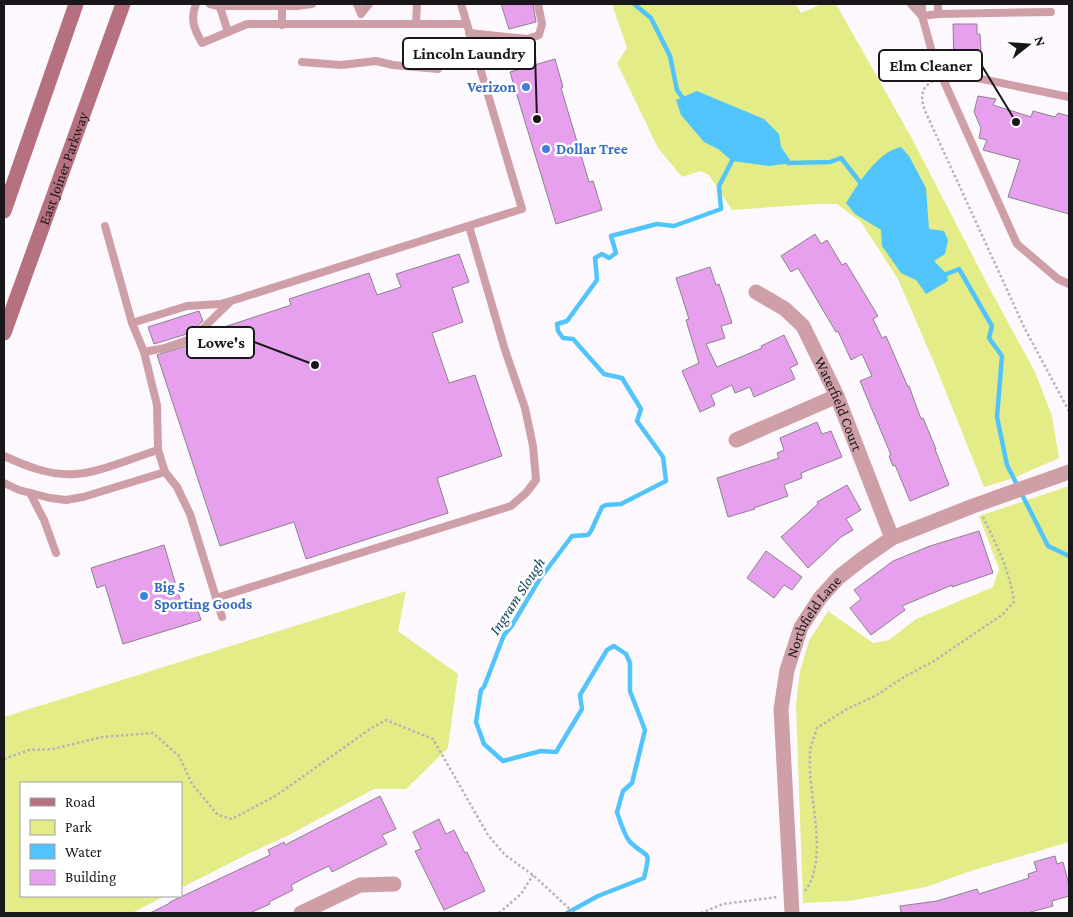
<svg xmlns="http://www.w3.org/2000/svg" width="1073" height="917" font-family="'Crimson Pro',serif">
	<style>
		.green { fill: #e4ec87 }
		.water { fill: #51c4fc }
		.lines { fill: none; stroke-linecap: round; stroke-linejoin: round }
		.stream { stroke: #51c4fc; stroke-width: 4.5 }
		.building { fill: #e7a0ed; stroke: #8a838a }
		.path { stroke: #b6b2b7; stroke-width: 2.5; stroke-dasharray: 2.5 2.5; stroke-linecap: butt }
		.lane { stroke: #cf9fa7; stroke-width: 8 }
		.street { stroke: #cf9fa7; stroke-width: 15 }
		.secondary { stroke: #b67180; stroke-width: 15 }
		.shop-dot { fill: #3f7fe0; stroke: #fff; stroke-width: 2 }
		.labels { text-anchor: middle; dominant-baseline: central; stroke-width: 5; stroke-linejoin: round; paint-order: stroke }
		.shop-label { font-size: 15px; font-weight: bold; fill: #366cbe; stroke: #fff; text-anchor: start }
		.street-label { font-size: 15px; fill: #19171a; stroke: #fff }
		.water-label { font-size: 16px; font-style: italic; fill: #16465d; stroke: #fff }
		.leader { fill: none; stroke: #19171a; stroke-width: 2 }
		.callout-dot { fill: #19171a; stroke: #fff; stroke-width: 2 }
		.callout { fill: #fff; stroke: #19171a; stroke-width: 2 }
		.callout-label { font-size: 16px; text-anchor: middle; font-weight: bold; fill: #19171a }
	</style>
	<rect width="100%" height="100%" fill="#fdf8fe"/>
	<g class="green">
		<polygon points="612,4 796,4 801,13 822,4 836,4 910,135 992,293 1035,372 1052,416 1059,458 1014,478 984,487 935,365 898,279 861,222 837,204 816,204 732,210 709,175 700,171 682,177 658,148 617,63 627,48"/>
		<polygon points="1069,486 1069,842 971,871 926,887 849,901 803,903 796,704 800,671 809,641 828,611 873,643 889,640 916,619 993,587 999,569 979,516"/>
		<polygon points="406,591 398,631 458,674 448,748 406,789 374,789 289,835 250,853 181,888 181,783 21,783 21,896 165,896 132,913 4,913 4,717"/>
	</g>
	<g class="water">
		<polygon points="697,91 764,119 779,134 781,147 792,163 769,166 732,161 718,149 704,142 681,115 676,100"/>
		<path d="M901 147 909 156 926 188 929 229 944 231 948 240 945 254 934 261 947 274 948 281 926 294 916 280 901 273 882 246 881 230 855 214 846 203C859 183 877 152 901 147Z"/>
	</g>
	<g class="lines">
		<g class="stream">
			<polyline points="634,4 651,18 670,56 677,90 685,101"/>
			<polyline points="788,163 830,162 841,158 863,186"/>
			<polyline points="944,275 959,269 992,326 989,338 1002,356 997,417 1007,465 1048,546 1069,556"/>
			<path d="M567 913 598 896 644 878C651 848 649 860 630 842 624 835 620 821 617 812L623 791 632 783 645 730 630 691V663L626 654 614 646 607 650 580 695 582 709 556 752 541 751 503 761 484 744 476 722 481 690 484 687 504 635 511 627 539 580 572 536 588 535 591 531 602 507 606 505 621 504 666 481 663 457 637 421 641 409 622 378 604 374 573 339 563 338 558 331 557 324 567 321 597 280 595 258 602 254 609 258 616 253 611 236 657 224 674 226 721 209 719 186 734 157"/>
		</g>
	</g>
	<g class="building">
		<polygon points="501,4 533,4 536,22 509,29"/>
		<polygon points="953,24 977,24 977,34 980,34 981,50 977,51 977,62 954,62"/>
		<polygon points="555,59 563,87 561,88 589,182 593,181 602,210 556,224 510,72"/>
		<polygon points="978,96 996,99 993,105 1031,117 1033,111 1055,117 1058,113 1069,116 1069,214 1008,197 1020,160 983,150 987,140 979,138 981,128 974,112"/>
		<polygon points="815,234 821,244 827,240 842,265 846,263 878,316 873,319 882,338 886,336 908,387 909,386 921,419 923,418 936,449 935,449 949,485 910,501 895,465 893,466 889,456 891,455 860,381 872,376 862,354 851,360 838,331 836,332 798,268 791,272 781,256"/>
		<polygon points="459,254 469,282 452,288 463,322 432,333 449,383 475,375 502,456 437,478 448,513 306,559 294,522 220,546 157,355 195,343 206,333 291,305 289,299 369,273 377,295 401,287 396,274"/>
		<polygon points="710,267 716,285 719,284 732,323 721,326 725,338 706,344 717,367 762,348 761,346 784,335 798,364 790,368 795,379 754,397 750,387 735,393 732,385 711,395 715,405 700,412 682,371 699,363 686,320 689,319 676,278"/>
		<polygon points="199,311 203,321 190,333 154,344 148,327"/>
		<polygon points="817,422 822,434 831,431 842,457 801,473 802,478 784,485 788,496 754,508 755,509 728,517 717,478 779,458 777,453 784,450 780,438"/>
		<polygon points="847,485 861,510 846,519 853,530 841,537 808,568 781,537 818,504 817,502"/>
		<polygon points="979,531 993,573 952,587 952,585 902,606 905,610 871,635 850,608 861,599 854,590 893,561 930,546"/>
		<polygon points="164,545 183,609 196,605 201,620 123,644 105,585 97,588 91,568"/>
		<polygon points="766,551 802,577 792,590 784,585 774,598 747,578"/>
		<polygon points="380,796 396,829 382,835 387,844 332,872 329,866 310,875 291,885 293,890 269,902 270,904 250,913 150,913 170,903 170,902 270,855 268,850 284,842 285,845"/>
		<polygon points="439,819 446,834 454,830 465,853 467,852 485,891 444,910 415,851 421,849 413,832"/>
		<polygon points="1055,856 1057,864 1063,862 1069,885 1069,896 1052,901 1053,906 1027,913 901,913 900,906 937,901 977,889 979,894 1029,878 1028,874 1037,871 1034,862"/>
	</g>
	<g class="lines">
		<g class="path">
			<path d="M933 81C919 88 921 101 926 113L1025 329 1069 411"/>
			<polyline points="4,759 29,750 53,749 102,737 153,733 179,756 192,784 218,815 232,819 277,795 370,729 386,720 433,739 488,835 505,855 533,875 574,913"/>
			<path d="M805 891C830 858 807 794 810 754 810 746 815 735 817 728L847 709 875 696 904 677 934 661 1002 615 1014 602C1010 571 996 544 983 517"/>
			<polyline points="499,913 521,894 533,875"/>
			<polyline points="701,913 723,904 778,897"/>
		</g>
		<g class="lane">
			<path d="M196 4C190 19 194 29 202 43L247 24H466"/>
			<polyline points="210,4 218,6 297,6 312,4"/>
			<polyline points="219,4 228,32"/>
			<polyline points="357,4 361,14 369,4"/>
			<polyline points="911,4 922,16"/>
			<polyline points="922,4 922,16 934,59 1017,244 1058,279 1069,284"/>
			<polyline points="938,14 938,4"/>
			<polyline points="922,16 938,14 1051,12"/>
			<polyline points="416,24 417,4"/>
			<polyline points="282,25 282,6"/>
			<polyline points="469,33 527,39 539,35 542,24 538,4"/>
			<polyline points="302,62 341,65 376,61 393,65 438,69"/>
			<polyline points="941,76 948,72 1069,97"/>
			<polyline points="105,226 132,323 144,352 157,405 158,450 165,472 177,487 190,514 222,617"/>
			<polyline points="132,323 187,306 220,304 231,301 522,209 461,4"/>
			<polyline points="144,352 165,348 193,338 229,303"/>
			<path d="M4 456C26 466 50 476 75 474 98 473 135 457 158 450"/>
			<polyline points="4,483 19,490 50,498 66,500 83,497 165,472"/>
			<polyline points="30,493 44,520 56,553"/>
			<polyline points="216,598 511,506 526,493 536,480 533,446 525,408 505,350 469,226"/>
		</g>
		<g class="street">
			<path id="s1" d="M756 292 785 309 803 326 837 396 892 538"/>
			<polyline points="736,440 837,396"/>
			<polyline points="301,913 360,885 394,884"/>
			<path id="s2" d="M792 913 781 709 787 670 801 627 820 598 839 577 862 559 892 538 973 506 1069 472"/>
		</g>
		<g class="secondary">
			<polyline points="4,211 76,4"/>
			<path id="s3" d="M4 333 123 4"/>
		</g>
	</g>
	<g class="shop-dot">
		<circle cx="526" cy="87" r="5"/>
		<circle cx="546" cy="149" r="5"/>
		<circle cx="144" cy="596" r="5"/>
	</g>
	<g class="labels">
		<g class="shop-label">
			<text x="516" y="87" text-anchor="end">Verizon</text>
			<text x="556" y="149">Dollar Tree</text>
			<text x="154" y="587">Big 5<tspan x="154" dy="17">Sporting Goods</tspan></text>
		</g>
		<g class="street-label">
			<text stroke="none"><textPath href="#s3" startOffset="175">East Joiner Parkway</textPath></text>
			<text stroke="none"><textPath href="#s1" startOffset="144">Waterfield Court</textPath></text>
			<text stroke="none"><textPath href="#s2" startOffset="304">Northfield Lane</textPath></text>
		</g>
		<g class="water-label">
			<text transform="translate(517 596) rotate(-57)">Ingram Slough</text>
		</g>
	</g>
	<path class="leader" d="M537 119L535 54M1016 122L982 66M315 365L254 342"/>
	<g class="callout-dot">
		<circle cx="537" cy="119" r="5"/>
		<circle cx="1016" cy="122" r="5"/>
		<circle cx="315" cy="365" r="5"/>
	</g>
	<g class="callout">
		<rect x="403" y="38" width="132" height="31" rx="5"/>
		<rect x="879" y="50" width="103" height="31" rx="5"/>
		<rect x="187" y="327" width="67" height="31" rx="5"/>
	</g>
	<g class="callout-label">
		<text x="469" y="59">Lincoln Laundry</text>
		<text x="931" y="71">Elm Cleaner</text>
		<text x="221" y="348">Lowe's</text>
	</g>
	<rect width="1073" height="917" fill="none" stroke="#19171a" stroke-width="10"/>
	<rect x="20" y="782" width="162" height="115" fill="#ffffff" stroke="#a3a2a3"/>
	<rect x="30" y="798" width="25" height="8" fill="#b67180" stroke="#a3a2a3"/>
	<text x="65" y="807" font-size="15" fill="#19171a">Road</text>
	<rect x="30" y="820" width="25" height="15" fill="#e4ec87" stroke="#a3a2a3"/>
	<text x="65" y="832" font-size="15" fill="#19171a">Park</text>
	<rect x="30" y="844" width="25" height="15" fill="#51c4fc" stroke="#a3a2a3"/>
	<text x="65" y="857" font-size="15" fill="#19171a">Water</text>
	<rect x="30" y="870" width="25" height="15" fill="#e7a0ed" stroke="#a3a2a3"/>
	<text x="65" y="882" font-size="15" fill="#19171a">Building</text>
	<g transform="translate(1028 45) rotate(73)" stroke="#ffffff" stroke-width="4" paint-order="stroke">
	<path d="M0-4L9 19L0 12L-9 19Z" fill="#19171a"/>
	<text y="-8" font-size="14" font-weight="bold" text-anchor="middle" fill="#19171a">N</text>
	</g>
</svg>
